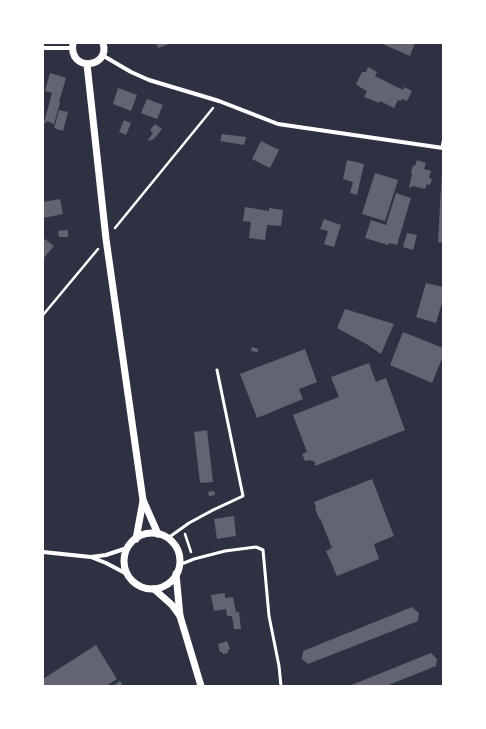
<svg xmlns="http://www.w3.org/2000/svg" width="486" height="729" font-family="'PT Sans Narrow',sans-serif">
	<style>
		.building { fill: #626471 }
		.lines { fill: none; stroke-linecap: round; stroke-linejoin: round }
		.path { stroke: #fff; stroke-width: 2.5 }
		.service { stroke: #fff; stroke-width: 3 }
		.minor { stroke: #fff; stroke-width: 4 }
		.tertiary { stroke: #fff; stroke-width: 7 }
	</style>
	<rect width="100%" height="100%" fill="#2d3142"/>
	<g class="building">
		<polygon points="156,43 172,43 158,48"/>
		<polygon points="380,43 415,43 410,56"/>
		<polygon points="368,67 377,72 375,76 403,90 404,87 412,91 407,101 402,99 401,101 398,100 394,108 380,101 379,103 364,97 367,91 358,86 356,84 362,72 366,72"/>
		<polygon points="50,73 66,78 59,102 60,103 54,124 47,121 46,123 44,123 52,93 45,91"/>
		<polygon points="118,88 137,95 131,111 113,104"/>
		<polygon points="147,99 163,105 157,119 141,113"/>
		<polygon points="59,110 68,112 63,131 54,128"/>
		<polygon points="124,120 131,123 126,135 119,132"/>
		<polygon points="155,124 162,129 153,140 152,139 150,141 148,140 153,133 150,130"/>
		<polygon points="222,134 246,137 244,145 220,141"/>
		<polygon points="261,141 279,150 270,168 252,159"/>
		<polygon points="347,160 364,164 357,195 350,193 353,182 343,179"/>
		<polygon points="417,160 426,163 424,169 431,171 429,178 432,179 430,185 427,184 425,189 412,186 411,188 409,187 412,174 411,173 413,165 415,166"/>
		<polygon points="442,169 443,169 443,243 438,242"/>
		<polygon points="375,173 398,180 385,221 362,214"/>
		<polygon points="396,193 411,198 397,245 389,243 388,245 365,238 371,220 386,225"/>
		<polygon points="60,199 63,214 43,218 43,202"/>
		<polygon points="245,207 269,211 269,208 283,210 281,226 267,225 265,240 249,238 251,222 243,221"/>
		<polygon points="324,219 341,225 334,247 324,244 328,231 320,229"/>
		<polygon points="68,230 68,237 59,237 58,231"/>
		<polygon points="407,233 417,235 413,250 403,247"/>
		<polygon points="45,239 54,246 43,259 43,241"/>
		<polygon points="426,283 443,287 443,299 436,323 416,317"/>
		<polygon points="345,309 394,324 381,354 368,345 337,328"/>
		<polygon points="403,332 443,348 443,356 432,383 390,365"/>
		<polygon points="252,347 258,349 258,352 251,351"/>
		<polygon points="305,349 317,382 299,389 303,399 257,418 240,374"/>
		<polygon points="369,363 376,382 386,378 405,430 315,466 315,462 310,460 305,461 302,454 307,452 293,415 339,397 331,377"/>
		<polygon points="207,430 213,482 200,483 194,432"/>
		<polygon points="372,479 394,536 374,544 379,559 337,576 326,551 332,548 320,518 319,519 315,508 316,507 314,502"/>
		<polygon points="214,491 215,495 209,496 208,492"/>
		<polygon points="234,516 236,536 217,539 214,519"/>
		<polygon points="225,593 225,598 233,597 236,612 239,612 241,629 234,629 232,616 227,616 226,609 214,611 211,595"/>
		<polygon points="412,607 419,613 418,621 308,664 302,659 303,651"/>
		<polygon points="227,641 230,649 228,650 228,653 223,654 222,652 220,652 218,644"/>
		<polygon points="96,645 117,679 106,686 43,686 43,679"/>
		<polygon points="431,653 437,659 436,666 386,686 349,686"/>
		<polygon points="120,681 123,686 113,686"/>
	</g>
	<g class="lines">
		<g class="path">
			<polyline points="115,228 213,108"/>
			<polyline points="43,315 98,249"/>
			<polyline points="185,534 191,552"/>
		</g>
		<g class="service">
			<polyline points="442,148 443,142"/>
			<polyline points="168,538 189,523 213,510 243,496 217,370"/>
			<polyline points="179,565 194,559 225,551 256,547 263,550 269,616 279,666 281,686"/>
		</g>
		<g class="minor">
			<polyline points="43,48 72,48"/>
			<polyline points="102,55 131,72 149,80 219,101 278,124 443,148"/>
			<polyline points="43,552 91,557 106,555 127,548"/>
			<polyline points="91,557 106,563 127,574"/>
		</g>
		<g class="tertiary">
			<path d="M73 43C68 73 111 68 103 43"/>
			<polyline points="87,64 106,239 143,500 158,534"/>
			<circle cx="152" cy="561" r="28"/>
			<polyline points="136,539 143,501"/>
			<polyline points="176,574 180,616 201,686"/>
			<polyline points="154,589 172,605 180,616"/>
		</g>
	</g>
	<rect width="486" height="729" fill="none" stroke="#ffffff" stroke-width="88"/>
</svg>
